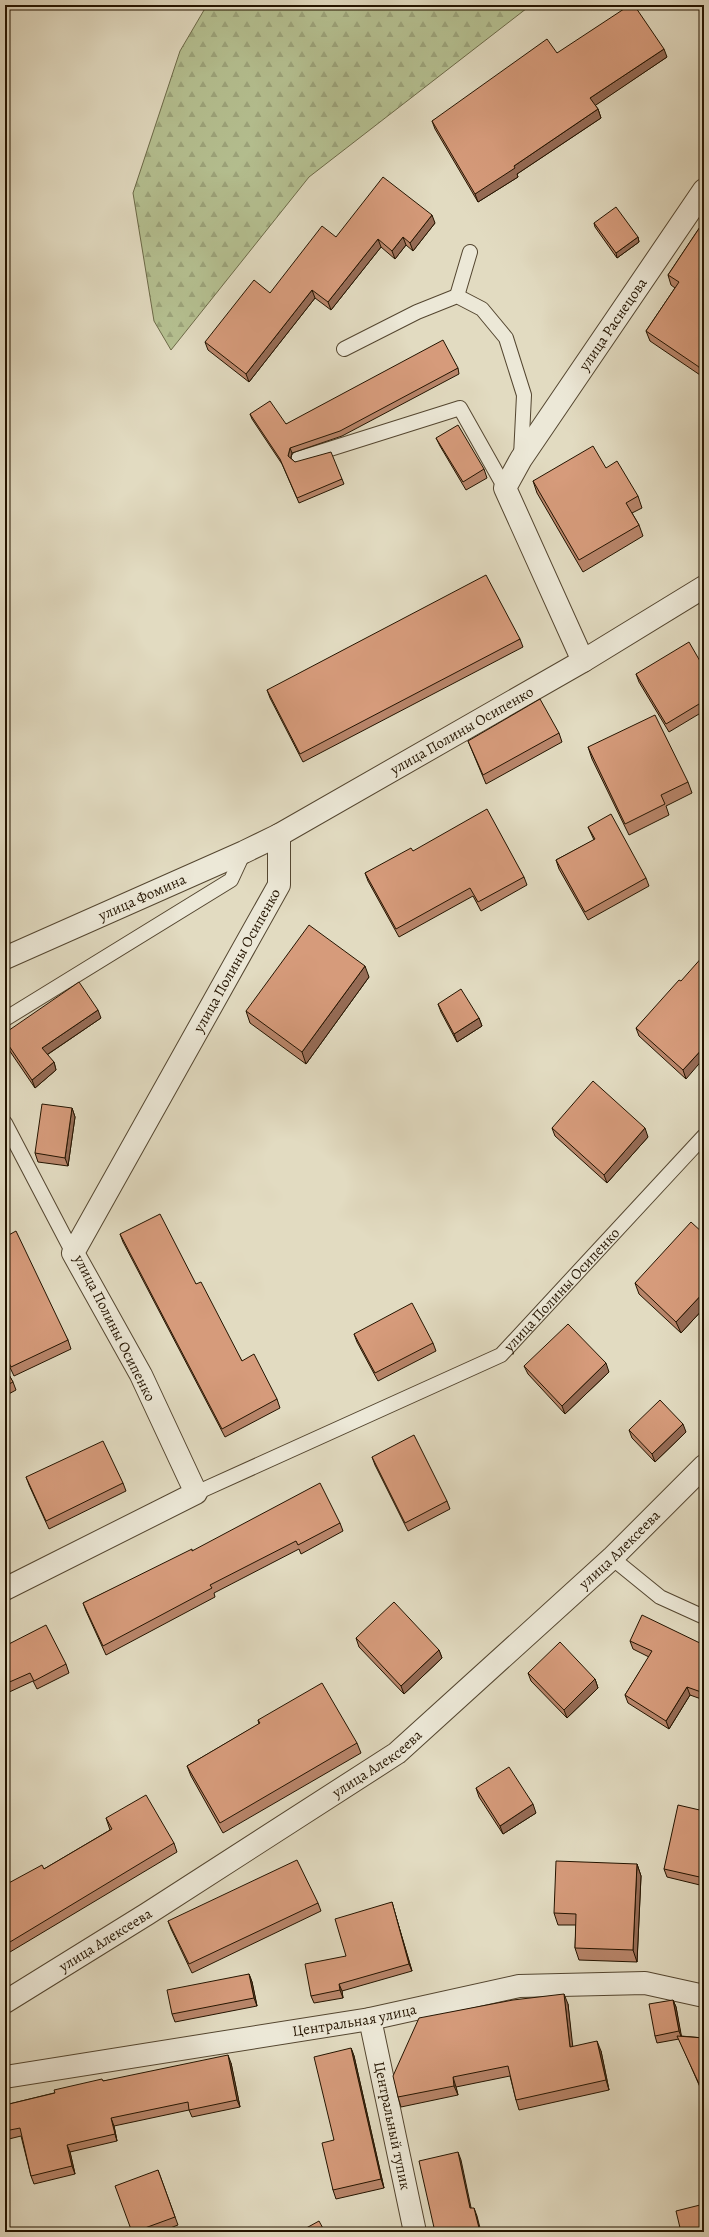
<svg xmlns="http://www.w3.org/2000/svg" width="709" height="2237" font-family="Alegreya,serif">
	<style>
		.forest { fill: url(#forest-firs); stroke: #6c6a48 }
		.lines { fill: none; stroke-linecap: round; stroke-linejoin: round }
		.lane-casing { stroke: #544630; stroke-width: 16 }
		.street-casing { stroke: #544630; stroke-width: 24 }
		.lane { stroke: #ece8d7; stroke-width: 14 }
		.street { stroke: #ece8d7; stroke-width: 22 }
		.wall { fill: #b8856a; stroke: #241400 }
		.shaded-wall { fill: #966c56; stroke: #241400 }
		.building { fill: #d69b7b; stroke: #241400 }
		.labels { text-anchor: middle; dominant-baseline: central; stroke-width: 3; stroke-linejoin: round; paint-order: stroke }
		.street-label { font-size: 15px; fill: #241400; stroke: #ece8d7 }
	</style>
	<defs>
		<pattern id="forest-firs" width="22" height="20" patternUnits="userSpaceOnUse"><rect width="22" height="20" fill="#b5c091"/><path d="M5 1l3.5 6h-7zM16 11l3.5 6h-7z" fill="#9ca47b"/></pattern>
	</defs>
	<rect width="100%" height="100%" fill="#e2dbc1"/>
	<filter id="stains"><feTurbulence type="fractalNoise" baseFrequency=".005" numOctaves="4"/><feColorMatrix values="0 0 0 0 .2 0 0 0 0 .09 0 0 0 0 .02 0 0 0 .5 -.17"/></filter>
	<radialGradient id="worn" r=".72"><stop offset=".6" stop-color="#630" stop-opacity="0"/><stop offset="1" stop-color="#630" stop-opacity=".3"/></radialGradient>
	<polygon class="forest" points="207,5 531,5 309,177 171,350 154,321 133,193 180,51"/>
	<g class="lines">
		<defs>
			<g id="lane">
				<polyline points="457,296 470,252"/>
				<polyline points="344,349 417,312 457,296 482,309 506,338 524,395 521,456"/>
				<polyline points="298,459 460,408 505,488"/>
				<polyline points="5,1019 231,880 244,852"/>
				<polyline points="5,1123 73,1253"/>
				<path id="s1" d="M196 1493 501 1355 704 1136"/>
				<polyline points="612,1558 660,1597 704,1617"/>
			</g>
			<g id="street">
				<path id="s2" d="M583 661 505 488 521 459 704 190"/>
				<path id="s3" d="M5 958 244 852 279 835"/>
				<path id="s4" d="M5 1589 196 1493 141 1375 73 1253 279 885V835L583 661 704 587"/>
				<path id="s5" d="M5 2002 147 1914 397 1753 612 1558 704 1466"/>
				<path id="s6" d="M370 2019 415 2232"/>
				<path id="s7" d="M5 2077 370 2019 519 1986 645 1983 704 1996"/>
			</g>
		</defs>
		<use href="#lane" class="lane-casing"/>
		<use href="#street" class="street-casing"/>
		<use href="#lane" class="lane"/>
		<use href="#street" class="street"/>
	</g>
	<g class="wall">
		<polygon points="557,53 667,57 595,105 598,109 601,118 517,174 518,177 478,202 435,129 432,121"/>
		<polygon points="704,221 703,377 650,341 646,331 675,288 671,285 668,275"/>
		<polygon points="435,223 413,251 406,245 395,259 381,247 331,310 315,298 249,382 208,350 205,342 270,293 336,237"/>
		<polygon points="594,223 638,237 639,242 617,258 595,227"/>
		<polygon points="458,368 459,374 342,436 292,453 291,458 295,462 342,479 344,484 299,503 282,464 252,419 250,414 286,424"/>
		<polygon points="436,438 484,469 487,478 466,490 440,446"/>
		<polygon points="606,468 638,496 642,508 632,513 639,525 643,536 583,572 537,493 533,481"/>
		<polygon points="520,639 523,647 303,762 270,698 267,690"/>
		<polygon points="704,668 704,711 669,732 639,682 636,674"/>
		<polygon points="559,733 562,742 486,784 468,741"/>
		<polygon points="588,747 688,782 692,793 666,806 669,815 629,835 592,759"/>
		<polygon points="588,827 646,878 649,886 588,920 559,869 556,860 594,840"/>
		<polygon points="413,851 524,877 527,885 481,911 473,896 399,937 368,881 365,873"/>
		<polygon points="369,977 306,1064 250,1023 246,1011"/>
		<polygon points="681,981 686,1079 639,1036 636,1028"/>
		<polygon points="438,1004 479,1018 482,1026 457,1042 441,1012"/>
		<polygon points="101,1018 47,1055 54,1062 56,1070 35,1088 5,1044 5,1033"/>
		<polygon points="72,1108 75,1117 68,1166 38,1162 35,1153"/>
		<polygon points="552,1128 648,1137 607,1183 555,1136"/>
		<polygon points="120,1234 196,1284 242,1361 277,1399 280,1408 225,1437 123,1242"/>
		<polygon points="704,1234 704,1308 681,1333 639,1294 635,1283"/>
		<polygon points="5,1237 68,1340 71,1349 14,1376 5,1357"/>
		<polygon points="354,1334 433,1343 436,1351 378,1381 357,1342"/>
		<polygon points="524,1366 609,1372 565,1414 528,1374"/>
		<polygon points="5,1368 13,1382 16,1390 5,1396"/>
		<polygon points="629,1430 686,1432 655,1462 632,1438"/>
		<polygon points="372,1457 447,1501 450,1509 408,1531 375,1465"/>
		<polygon points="26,1477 123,1483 126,1491 49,1529 29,1485"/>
		<polygon points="340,1523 343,1531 301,1554 299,1549 214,1593 215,1597 106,1655 86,1611 83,1603 192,1551"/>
		<polygon points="356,1638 439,1650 442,1658 404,1694 359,1647"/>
		<polygon points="630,1641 704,1645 704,1700 690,1695 669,1729 628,1703 625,1695 649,1657 633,1649"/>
		<polygon points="5,1646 66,1664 69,1673 37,1689 33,1681 5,1694"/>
		<polygon points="528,1673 595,1679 598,1688 567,1718 531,1681"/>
		<polygon points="258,1720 357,1743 361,1753 223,1833 191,1776 187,1766 259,1724"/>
		<polygon points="476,1788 536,1813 503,1834 479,1797"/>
		<polygon points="704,1811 704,1886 667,1877 664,1869"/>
		<polygon points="106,1818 174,1843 177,1852 5,1955 5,1885 44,1869 110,1830"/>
		<polygon points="637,1864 641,1876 637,1962 579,1960 575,1948 576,1925 558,1925 554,1913"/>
		<polygon points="318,1903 321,1911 192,1973 171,1929 168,1921"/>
		<polygon points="394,1910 412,1971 342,1991 343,1998 314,2003 311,1996 346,1956"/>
		<polygon points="249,1974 252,1982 257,2006 175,2022 172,2014"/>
		<polygon points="673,2000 676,2007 681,2036 704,2038 704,2094 703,2094 679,2039 657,2043 655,2036"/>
		<polygon points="568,2004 572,2047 601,2051 609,2090 519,2110 516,2100 510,2076 456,2087 458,2095 401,2107 398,2097"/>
		<polygon points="351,2048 354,2056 384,2188 336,2199 333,2190 334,2140"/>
		<polygon points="231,2063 240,2107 192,2117 189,2110 114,2126 117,2141 70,2152 75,2174 34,2184 31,2176 21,2136 5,2140 5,2105 103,2081"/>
		<polygon points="158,2170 178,2225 160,2232 132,2232"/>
	</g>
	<g class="shaded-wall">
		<polygon points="664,49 667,57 593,107 590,98"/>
		<polygon points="598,109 601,118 517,174 518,177 478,202 475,194 514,166"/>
		<polygon points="432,215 435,223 413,251 410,243"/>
		<polygon points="403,237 406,245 395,259 392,251"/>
		<polygon points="638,237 639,242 617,258 616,253"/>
		<polygon points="378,239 381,247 331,310 328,302"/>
		<polygon points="312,290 315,298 249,382 246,374"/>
		<polygon points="704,359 704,375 703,377 699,367"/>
		<polygon points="290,448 292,453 290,461 288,456"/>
		<polygon points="365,966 369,977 306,1064 302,1052"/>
		<polygon points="98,1010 101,1018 45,1056 42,1048"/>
		<polygon points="479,1018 482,1026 457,1042 454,1034"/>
		<polygon points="704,1047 704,1058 686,1079 683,1070"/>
		<polygon points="54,1062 56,1070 35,1088 32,1080"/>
		<polygon points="72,1108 75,1117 68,1166 65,1158"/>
		<polygon points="645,1128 648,1137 607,1183 604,1175"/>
		<polygon points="704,1292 704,1308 681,1333 676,1322"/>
		<polygon points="606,1363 609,1372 565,1414 562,1406"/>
		<polygon points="683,1424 686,1432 655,1462 652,1454"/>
		<polygon points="439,1650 442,1658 404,1694 401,1686"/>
		<polygon points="595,1679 598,1688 567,1718 564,1710"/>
		<polygon points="687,1687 690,1695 669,1729 666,1721"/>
		<polygon points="533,1804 536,1813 503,1834 500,1826"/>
		<polygon points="637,1864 641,1876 637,1962 633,1950"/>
		<polygon points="392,1902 394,1910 412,1971 409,1964"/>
		<polygon points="249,1974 252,1982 257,2006 254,1998"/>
		<polygon points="339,1984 342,1991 343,1998 340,1990"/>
		<polygon points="564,1994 568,2004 574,2057 570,2047"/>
		<polygon points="673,2000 676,2007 682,2039 679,2031"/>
		<polygon points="597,2041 601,2051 609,2090 606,2080"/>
		<polygon points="351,2048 354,2056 384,2188 381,2179"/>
		<polygon points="228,2055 231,2063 240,2107 237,2100"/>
		<polygon points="453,2077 456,2087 458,2095 454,2086"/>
		<polygon points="111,2118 114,2126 117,2141 115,2134"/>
		<polygon points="67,2145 70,2152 75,2174 72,2166"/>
		<polygon points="458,2152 461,2160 473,2217 470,2208"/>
		<polygon points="474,2208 477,2216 481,2232 480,2232"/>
	</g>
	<g class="building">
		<polygon points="630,5 634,5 664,49 590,98 598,109 514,166 515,168 475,194 432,121 547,39 557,53"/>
		<polygon points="383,177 432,215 410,243 403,237 392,251 378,239 328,302 312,290 246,374 205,342 254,280 270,293 322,226 336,237"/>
		<polygon points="616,207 638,237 616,253 594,223"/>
		<polygon points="704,221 704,359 699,367 646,331 679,282 668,275"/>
		<polygon points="443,340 458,368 340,431 290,448 288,456 295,462 331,452 342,479 297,498 280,459 250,414 270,401 286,424"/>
		<polygon points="458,425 484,469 463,482 436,438"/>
		<polygon points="593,446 606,468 617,461 638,496 626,503 639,525 579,560 533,481"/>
		<polygon points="486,575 520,639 300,754 267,690"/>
		<polygon points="689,642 704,668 704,701 666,724 636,674"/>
		<polygon points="540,699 559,733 483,775 468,741"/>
		<polygon points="655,715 688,782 661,795 665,804 625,824 588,747"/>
		<polygon points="487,809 524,877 478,902 470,888 396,929 365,873 411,848 413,851"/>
		<polygon points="611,814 646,878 585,912 556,860 595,839 588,827"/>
		<polygon points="309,925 365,966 302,1052 246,1011"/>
		<polygon points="704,955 704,1047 683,1070 636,1028 679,980 681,981"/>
		<polygon points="79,982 98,1010 42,1048 54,1062 32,1080 5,1040 5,1033"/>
		<polygon points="461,989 479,1018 454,1034 438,1004"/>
		<polygon points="593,1081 645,1128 604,1175 552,1128"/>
		<polygon points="42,1104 72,1108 65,1158 35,1153"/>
		<polygon points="160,1214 196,1284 201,1282 242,1361 254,1354 277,1399 222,1429 120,1234"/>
		<polygon points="691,1222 704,1234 704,1292 676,1322 635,1283"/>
		<polygon points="16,1231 68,1340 11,1367 5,1355 5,1237"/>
		<polygon points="412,1303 433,1343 375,1373 354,1334"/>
		<polygon points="568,1324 606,1363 562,1406 524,1366"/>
		<polygon points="5,1368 13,1382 5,1386"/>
		<polygon points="660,1400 683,1424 652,1454 629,1430"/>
		<polygon points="414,1435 447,1501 405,1523 372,1457"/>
		<polygon points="103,1441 123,1483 46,1521 26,1477"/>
		<polygon points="320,1483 340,1523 298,1545 296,1541 210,1585 212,1588 103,1646 83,1603 192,1549 192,1551"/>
		<polygon points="394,1602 439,1650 401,1686 356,1638"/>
		<polygon points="642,1615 704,1645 704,1693 687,1687 666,1721 625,1695 652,1651 630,1641"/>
		<polygon points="46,1625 66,1664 34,1681 30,1673 5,1684 5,1646"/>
		<polygon points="560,1642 595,1679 564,1710 528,1673"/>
		<polygon points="322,1683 357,1743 220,1823 187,1766 260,1723 258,1720"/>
		<polygon points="509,1767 533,1804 500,1826 476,1788"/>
		<polygon points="146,1795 174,1843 5,1945 5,1885 42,1865 44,1869 112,1829 106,1818"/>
		<polygon points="678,1805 704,1811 704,1878 664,1869"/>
		<polygon points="297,1860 318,1903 189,1964 168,1921"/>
		<polygon points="556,1861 637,1864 633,1950 575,1948 576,1914 554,1913"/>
		<polygon points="392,1902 409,1964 339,1984 340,1990 311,1996 305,1964 346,1956 335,1919"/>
		<polygon points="249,1974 254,1998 172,2014 167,1990"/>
		<polygon points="564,1994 570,2047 597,2041 606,2080 516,2100 508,2066 453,2077 454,2086 398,2097 393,2076 419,2018 513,2000"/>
		<polygon points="673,2000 679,2031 655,2036 649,2004"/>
		<polygon points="677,2036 704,2038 704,2086 700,2086"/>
		<polygon points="351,2048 381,2179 333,2190 322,2143 334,2140 314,2057"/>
		<polygon points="228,2055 237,2100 189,2110 188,2102 111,2118 115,2134 67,2145 72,2166 31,2176 20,2128 5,2131 5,2105 55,2093 54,2090 102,2079 103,2081"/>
		<polygon points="458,2152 470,2208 474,2208 480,2232 435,2232 419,2161"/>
		<polygon points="158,2170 175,2217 134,2232 132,2232 115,2186"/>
		<polygon points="704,2204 704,2232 681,2232 676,2211"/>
		<polygon points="319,2221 325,2232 299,2232"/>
	</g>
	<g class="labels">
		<g class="street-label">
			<text stroke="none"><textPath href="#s2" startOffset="386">улица Раснецова</textPath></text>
			<text stroke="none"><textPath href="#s4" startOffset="1166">улица Полины Осипенко</textPath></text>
			<text stroke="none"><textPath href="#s3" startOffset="150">улица Фомина</textPath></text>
			<text stroke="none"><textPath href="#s4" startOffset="819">улица Полины Осипенко</textPath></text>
			<text stroke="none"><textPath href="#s1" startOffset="424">улица Полины Осипенко</textPath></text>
			<text transform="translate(115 1328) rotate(63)">улица Полины Осипенко</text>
			<text stroke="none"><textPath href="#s5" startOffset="766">улица Алексеева</textPath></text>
			<text stroke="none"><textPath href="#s5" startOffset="442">улица Алексеева</textPath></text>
			<text stroke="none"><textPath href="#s5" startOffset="118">улица Алексеева</textPath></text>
			<text stroke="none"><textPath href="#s7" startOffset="354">Центральная улица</textPath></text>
			<text stroke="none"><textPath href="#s6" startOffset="109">Центральный тупик</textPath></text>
		</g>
	</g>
	<rect width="709" height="2237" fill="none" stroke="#e2dbc1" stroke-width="20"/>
	<rect x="6" y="6" width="697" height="2225" fill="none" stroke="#241400" stroke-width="2"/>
	<rect x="10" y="10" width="689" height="2217" fill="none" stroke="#241400"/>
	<rect width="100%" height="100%" filter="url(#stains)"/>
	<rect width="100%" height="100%" fill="url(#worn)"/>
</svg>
